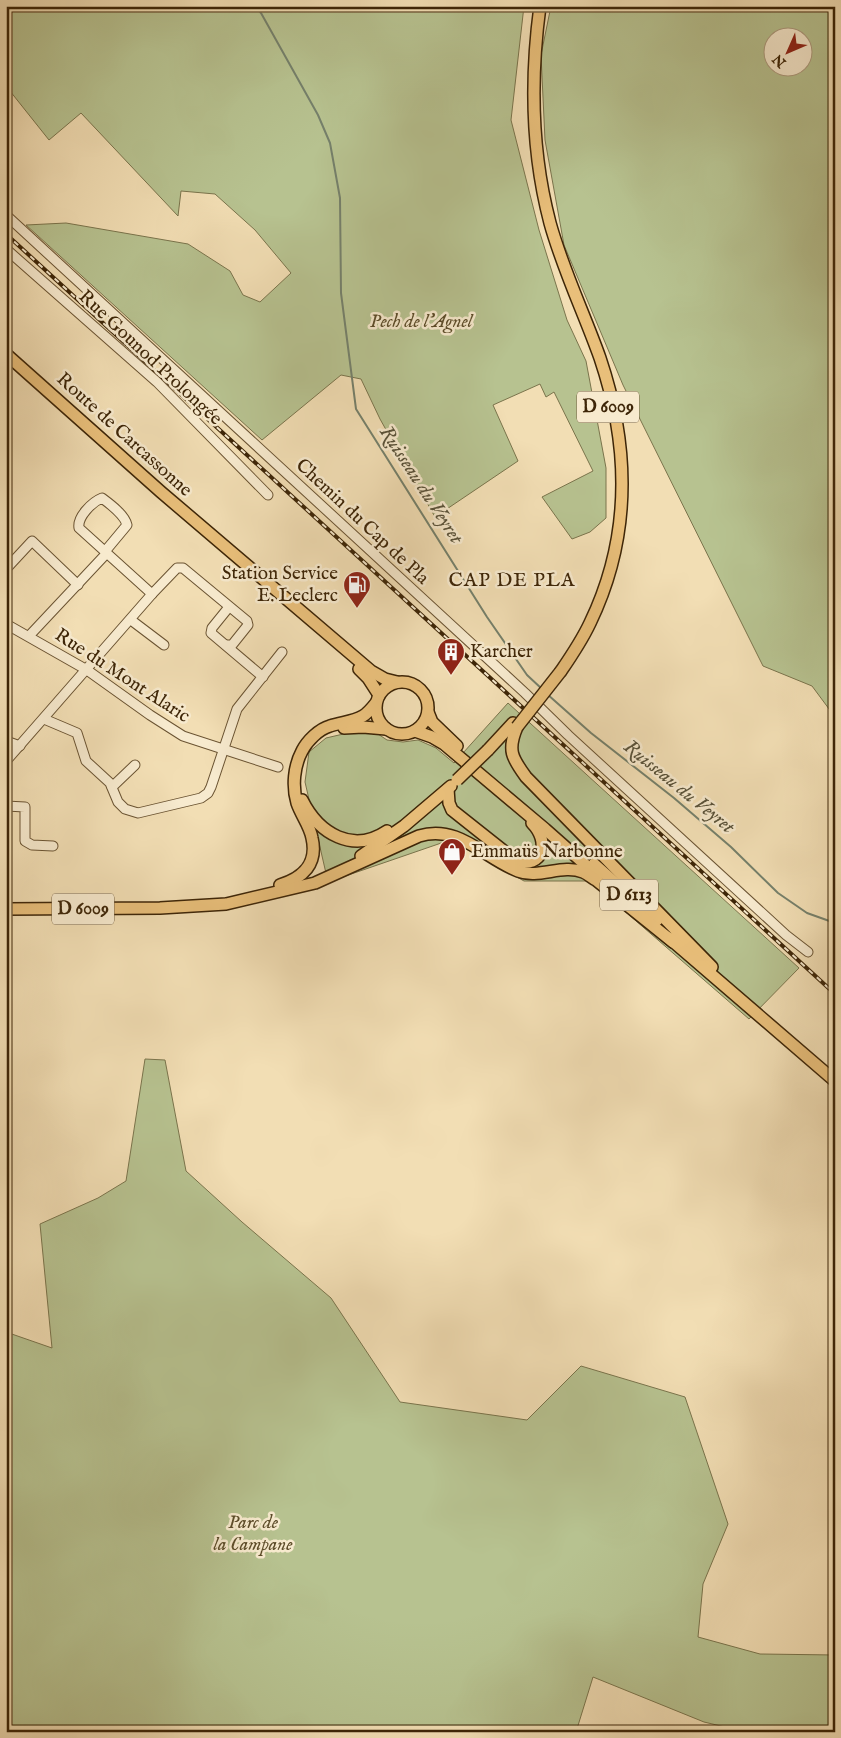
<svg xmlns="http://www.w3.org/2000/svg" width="841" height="1738" font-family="'IM FELL English',serif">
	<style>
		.green { fill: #b7c290; stroke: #7a744c; fill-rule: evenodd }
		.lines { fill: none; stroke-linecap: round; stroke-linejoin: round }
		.stream { stroke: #75806b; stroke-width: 2 }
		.minor-casing { stroke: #6a5332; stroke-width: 11 }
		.major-casing { stroke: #3d2507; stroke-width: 14 }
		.minor { stroke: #f7eace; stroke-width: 9 }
		.major { stroke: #e9bf7a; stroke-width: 11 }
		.rail-casing { stroke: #3d2507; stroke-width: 4 }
		.rail { stroke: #f7eace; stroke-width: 2; stroke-dasharray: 5.5; stroke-linecap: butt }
		.major-bridge-casing { stroke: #3d2507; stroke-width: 14; stroke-linecap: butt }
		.major-bridge { stroke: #e9bf7a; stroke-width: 11 }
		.labels { text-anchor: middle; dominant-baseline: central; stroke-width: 5; stroke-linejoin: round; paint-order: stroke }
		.shield { fill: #f7eace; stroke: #756043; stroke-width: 1 }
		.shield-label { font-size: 18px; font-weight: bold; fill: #3d2507 }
		.park-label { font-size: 19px; font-style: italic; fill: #5c4c29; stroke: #f7eace }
		.street-label { font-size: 19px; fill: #3d2507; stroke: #f7eace }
		.poi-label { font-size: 19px; fill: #3d2507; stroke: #f7eace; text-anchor: start }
		.water-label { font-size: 20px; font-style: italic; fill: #595239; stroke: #f7eace }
		.neighbourhood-label { font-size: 20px; letter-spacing: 1px; fill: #3d2507; stroke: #f7eace }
	</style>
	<rect width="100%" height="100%" fill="#f2deb4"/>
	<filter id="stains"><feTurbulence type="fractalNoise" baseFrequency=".004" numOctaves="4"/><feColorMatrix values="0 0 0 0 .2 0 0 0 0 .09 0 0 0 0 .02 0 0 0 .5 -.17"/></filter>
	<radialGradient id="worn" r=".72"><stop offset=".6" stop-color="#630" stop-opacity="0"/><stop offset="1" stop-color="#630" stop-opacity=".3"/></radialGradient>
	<g class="green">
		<polygon points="6,6 524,6 511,120 539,230 567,320 586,361 606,468 606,518 590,532 572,539 542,497 593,471 554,392 546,397 540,384 493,405 518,461 435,517 380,419 361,379 341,375 262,440 26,225 66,223 188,244 230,271 243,295 260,302 291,273 255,230 215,194 181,191 178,216 81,113 49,140 6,86"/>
		<path d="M551 6H835V717L812 686 763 666 623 385 564 245 545 140 541 55ZM774 38H804V68H774Z"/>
		<polygon points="508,703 799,968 749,1019 590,881 524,881 450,840 328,882 305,782 309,752 326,738 352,732 372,730 387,740 403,742 418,740 436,748 454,763"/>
		<polygon points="145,1059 165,1060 186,1171 242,1222 331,1298 400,1402 527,1420 581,1366 685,1397 728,1524 703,1584 698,1637 760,1654 835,1655 835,1732 746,1732 704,1722 593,1677 576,1732 6,1732 6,1332 52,1348 40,1224 98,1198 126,1181"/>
	</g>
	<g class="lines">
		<g class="stream">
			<polyline points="255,6 261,13 318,115 330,143 340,198 341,293 356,409 487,617 527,675 542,689"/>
			<polyline points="547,694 591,733 674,798 731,847 778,893 807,913 835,923"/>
		</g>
		<defs>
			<g id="minor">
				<polyline points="6,215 525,693 568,735 786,935 808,952"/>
				<polyline points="6,249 157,382 268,495"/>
				<polyline points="6,569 32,541 78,585"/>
				<polyline points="229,607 212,628 211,633 263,677"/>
				<polyline points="131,620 164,645"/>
				<polyline points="6,624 87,670 150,715 183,736 278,767"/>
				<path d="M29 636 105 555 107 549 127 525C125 515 110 504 102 498 92 502 77 517 79 528L152 594"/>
				<polyline points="44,719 77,733 86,761 110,783 118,802 125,809 138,813 201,798 208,793 211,787 237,709 282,652"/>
				<polyline points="6,741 20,746"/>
				<polyline points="6,761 152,594 177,568 183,568 247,621 248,625 232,645 226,645"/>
				<polyline points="112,787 135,765"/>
				<polyline points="6,806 25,807 25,841 32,845 53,846"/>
			</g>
			<g id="major">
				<path d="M540 6C530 80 531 151 550 223 563 270 584 313 600 358 630 447 632 536 590 623 582 640 572 655 561 671"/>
				<polyline points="6,354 161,492 371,671 385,679 397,682"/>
				<polyline points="359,669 368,678 379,695"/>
				<circle cx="402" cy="708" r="26"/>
				<polyline points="428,712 432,722 457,746"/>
				<path d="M517 727C507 750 512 758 526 777L712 967"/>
				<polyline points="344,728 363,727 386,729"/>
				<polyline points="415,731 432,737 444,744 545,829 597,875"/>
				<polyline points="488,750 513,723"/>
				<path d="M448 789 449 803 452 810 515 860C544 870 550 841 532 823"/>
				<path d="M302 800C319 834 353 854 387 831"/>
				<polyline points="361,856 404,826 451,786"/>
				<polyline points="594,864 657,920"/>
				<path d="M280 885C303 878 318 864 312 838 310 826 301 815 297 803 292 786 294 766 302 751 307 741 319 729 330 726 341 722 353 722 363 716 368 713 372 708 376 703"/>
				<path d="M6 909 160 908 226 904 315 883 419 836C459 824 484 858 518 871 539 879 562 864 583 872 588 874 592 878 596 880L673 942"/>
				<polyline points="669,938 835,1081"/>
			</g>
		</defs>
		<use href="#minor" class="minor-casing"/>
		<use href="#major" class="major-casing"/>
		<use href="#minor" class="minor"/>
		<use href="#major" class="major"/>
		<defs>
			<polyline id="rail" points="6,234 835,994"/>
		</defs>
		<use href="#rail" class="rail-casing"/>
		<use href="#rail" class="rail"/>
		<defs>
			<g id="major-bridge">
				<polyline points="517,727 561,671"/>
				<polyline points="457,780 488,750"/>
			</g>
		</defs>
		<use href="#major-bridge" class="major-bridge-casing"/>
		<use href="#major-bridge" class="major-bridge"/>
	</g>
	<defs>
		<symbol id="fuel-pin" viewBox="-11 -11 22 30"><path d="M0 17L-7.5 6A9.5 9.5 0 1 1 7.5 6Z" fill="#8f2418" stroke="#f7eace"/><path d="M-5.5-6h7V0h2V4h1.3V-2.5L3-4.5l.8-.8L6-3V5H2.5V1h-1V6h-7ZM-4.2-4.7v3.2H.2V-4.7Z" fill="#fff"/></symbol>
		<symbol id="building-pin" viewBox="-11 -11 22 30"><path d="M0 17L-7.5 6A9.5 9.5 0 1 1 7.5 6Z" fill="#8f2418" stroke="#f7eace"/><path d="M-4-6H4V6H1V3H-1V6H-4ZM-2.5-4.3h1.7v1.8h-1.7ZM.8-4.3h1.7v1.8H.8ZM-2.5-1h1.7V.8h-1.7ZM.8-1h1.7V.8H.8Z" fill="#fff"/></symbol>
		<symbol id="shop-pin" viewBox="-11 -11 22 30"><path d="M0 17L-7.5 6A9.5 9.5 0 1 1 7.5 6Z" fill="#8f2418" stroke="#f7eace"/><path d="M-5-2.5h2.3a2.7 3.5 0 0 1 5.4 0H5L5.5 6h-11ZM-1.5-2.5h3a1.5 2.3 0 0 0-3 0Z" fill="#fff"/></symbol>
	</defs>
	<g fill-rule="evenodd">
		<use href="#fuel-pin" x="341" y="569" width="32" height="43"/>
		<use href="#building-pin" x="435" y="636" width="32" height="43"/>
		<use href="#shop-pin" x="436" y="836" width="32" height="43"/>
	</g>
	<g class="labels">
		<g class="shield">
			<rect x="577" y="391.5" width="62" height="31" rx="4"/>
			<rect x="600" y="879.5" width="58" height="31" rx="4"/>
			<rect x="52" y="893.5" width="62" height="31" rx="4"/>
		</g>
		<g class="shield-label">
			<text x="608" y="407">D 6009</text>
			<text x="629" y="895">D 6113</text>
			<text x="83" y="909">D 6009</text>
		</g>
		<g class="park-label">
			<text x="421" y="322">Pech de l'Agnel</text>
			<text x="253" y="1523">Parc de<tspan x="253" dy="22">la Campane</tspan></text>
		</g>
		<g class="street-label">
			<text transform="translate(150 358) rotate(43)">Rue Gounod Prolongée</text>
			<text transform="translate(124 435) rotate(42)">Route de Carcassonne</text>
			<text transform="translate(362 522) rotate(43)">Chemin du Cap de Pla</text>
			<text transform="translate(122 676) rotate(33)">Rue du Mont Alaric</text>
		</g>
		<g class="poi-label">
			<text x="338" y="574" text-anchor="end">Station Service<tspan x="338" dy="22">E. Leclerc</tspan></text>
			<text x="470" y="652">Karcher</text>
			<text x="471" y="852">Emmaüs Narbonne</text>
		</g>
		<g class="water-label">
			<text transform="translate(421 485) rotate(57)">Ruisseau du Veyret</text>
			<text transform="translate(679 787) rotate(39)">Ruisseau du Veyret</text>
		</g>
		<g class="neighbourhood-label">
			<text x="512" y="580">CAP DE PLA</text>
		</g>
	</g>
	<rect width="841" height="1738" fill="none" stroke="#f2deb4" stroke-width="25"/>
	<rect x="8" y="8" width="826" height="1723" fill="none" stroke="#3d2507" stroke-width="2.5"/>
	<rect x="12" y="12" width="816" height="1713" fill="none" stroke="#3d2507"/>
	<g transform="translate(788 52) rotate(225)"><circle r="24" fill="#f7eace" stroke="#ad9b7e"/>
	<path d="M0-4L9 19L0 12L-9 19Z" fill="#8f2418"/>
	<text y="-8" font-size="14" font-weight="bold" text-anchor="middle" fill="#3d2507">N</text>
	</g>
	<rect width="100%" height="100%" filter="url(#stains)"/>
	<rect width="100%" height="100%" fill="url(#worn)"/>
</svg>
